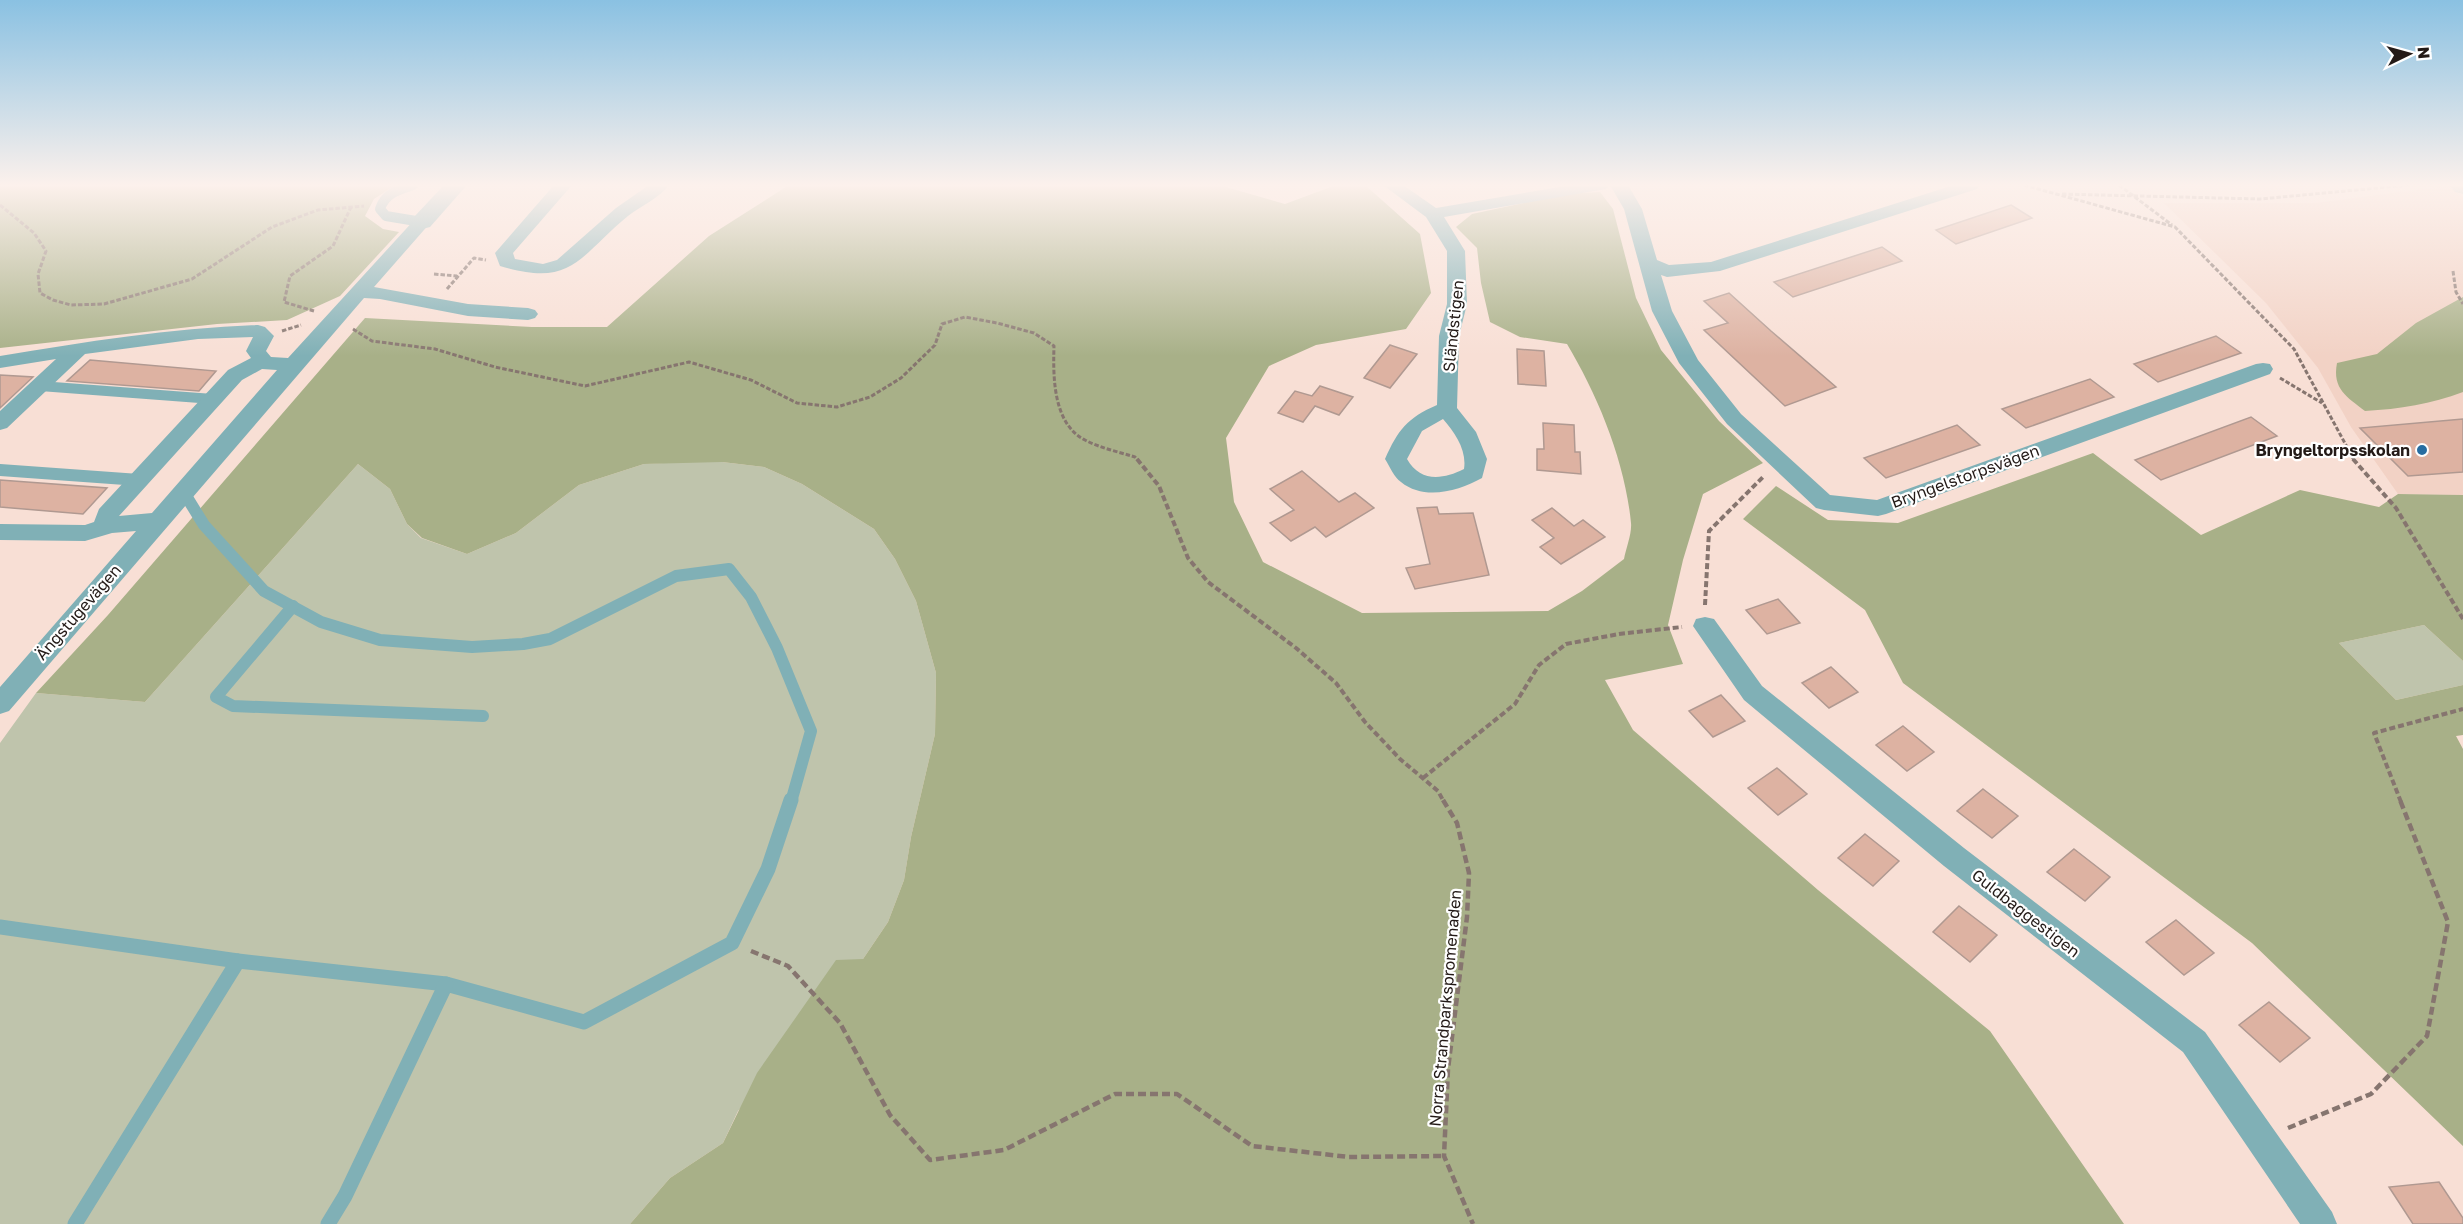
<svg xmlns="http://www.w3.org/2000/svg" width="2463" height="1224" font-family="'Golos Text',sans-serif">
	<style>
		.built { fill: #f2d2c5 }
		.green { fill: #bfc4ac }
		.forest { fill: #a8b088 }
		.building { fill: #ddb2a2; stroke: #b09991; stroke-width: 1.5 }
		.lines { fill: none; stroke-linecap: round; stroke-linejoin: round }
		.path-far2 { stroke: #86756f; stroke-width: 3; stroke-dasharray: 4.5 2; stroke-linecap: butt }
		.path-far1 { stroke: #86756f; stroke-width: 4; stroke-dasharray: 6 3; stroke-linecap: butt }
		.path { stroke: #86756f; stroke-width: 4.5; stroke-dasharray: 8 4; stroke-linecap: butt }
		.service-far2 { stroke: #80b0b6; stroke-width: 10 }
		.service-far1 { stroke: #80b0b6; stroke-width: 12 }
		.service { stroke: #80b0b6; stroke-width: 15 }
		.minor { fill: #80b0b6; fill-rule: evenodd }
		.tertiary { fill: #80b0b6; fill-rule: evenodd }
		.poi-dot { fill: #276da1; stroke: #fff; stroke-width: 2 }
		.labels { text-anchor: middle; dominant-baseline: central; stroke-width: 4.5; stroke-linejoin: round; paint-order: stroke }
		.street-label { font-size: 16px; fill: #231a17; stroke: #fff }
		.poi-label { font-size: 16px; font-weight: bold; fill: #231a17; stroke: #fff; text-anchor: end }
	</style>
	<rect width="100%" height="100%" fill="#f8dfd5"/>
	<polygon class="built" points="2448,186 2463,197 2463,495 2398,494 2351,427 2318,368 2266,303 2164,203 2315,203"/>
	<g class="green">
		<polygon points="683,462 722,462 764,467 802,484 874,529 895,559 916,601 936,673 935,734 911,837 904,880 888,922 863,959 738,1111 723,1143 670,1178 630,1224 0,1224 0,743 36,693 145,702 358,464 390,489 407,524 421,538 467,554 516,533 579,485 644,464"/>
		<polygon points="2424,625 2463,661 2463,685 2396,700 2339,643"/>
	</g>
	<g class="forest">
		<polygon points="0,185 395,185 374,199 365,216 383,229 399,232 340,296 287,320 217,324 0,348"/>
		<path d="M789 185H1219L1285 204 1336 185H1365L1420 234 1431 293 1406 329 1316 345 1269 366 1226 438 1234 502 1263 562 1362 613 1548 611 1582 591 1624 559C1626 548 1632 534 1631 523 1625 461 1598 396 1567 344L1520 337 1490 322 1481 283 1477 248 1456 227 1472 214 1565 194 1600 192 1613 209 1636 298 1661 350 1719 421 1763 463 1703 494 1683 560 1668 625 1683 664 1605 680 1633 730 1818 890 1990 1031 2124 1224H630L670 1178 723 1143 757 1073 836 960 863 959 888 922 904 880 911 837 935 734 936 673 916 601 895 559 874 529 802 484 764 467 722 462 644 464 579 485 516 533 467 554 422 538 407 524 390 489 358 464 145 702 36 693 108 615 365 318 532 327H607L709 236Z"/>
		<path d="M2463 297V392C2431 404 2400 409 2365 411 2347 397 2332 389 2337 363L2377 354 2416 323Z"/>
		<polygon points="2093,453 2201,535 2300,490 2379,507 2398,494 2463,495 2463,661 2424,625 2339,643 2396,700 2463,685 2463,735 2456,736 2463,749 2463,1146 2252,943 1903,683 1865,610 1743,519 1776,486 1828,520 1898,523"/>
	</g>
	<g class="building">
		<polygon points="2011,205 2032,218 1956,244 1936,230"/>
		<polygon points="1882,247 1902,261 1793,297 1774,282"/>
		<polygon points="1729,293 1771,331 1836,387 1785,406 1704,330 1728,323 1704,301"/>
		<polygon points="2216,336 2241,353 2158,382 2134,364"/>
		<polygon points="1390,345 1417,354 1390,388 1364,378"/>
		<polygon points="1517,349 1544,351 1546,386 1518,384"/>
		<polygon points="90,360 216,371 199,391 67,381"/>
		<polygon points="0,375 33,377 0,408"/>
		<polygon points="2090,379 2114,397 2026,428 2002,409"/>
		<polygon points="1320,386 1353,397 1339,415 1315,406 1303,422 1278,413 1295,391 1312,396"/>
		<polygon points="2251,417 2277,436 2161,480 2135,460"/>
		<polygon points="2463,419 2463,472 2408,476 2360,428"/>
		<polygon points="1543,423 1574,425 1575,452 1580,452 1581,474 1537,470 1537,449 1544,449"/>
		<polygon points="1957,425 1980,445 1886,478 1864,458"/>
		<polygon points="1302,471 1339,502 1355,493 1374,508 1326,537 1315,527 1291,541 1270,523 1294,510 1270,489"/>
		<polygon points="0,480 107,488 83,514 0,507"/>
		<polygon points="1437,507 1439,514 1473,513 1489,575 1415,589 1406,568 1430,564 1417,508"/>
		<polygon points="1552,508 1574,526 1583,520 1605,537 1561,564 1540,547 1554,538 1532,520"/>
		<polygon points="1778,599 1800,623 1767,634 1746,610"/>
		<polygon points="1831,667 1858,692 1829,708 1802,683"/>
		<polygon points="1721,695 1745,721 1713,737 1689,711"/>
		<polygon points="1903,726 1934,752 1907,771 1876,745"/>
		<polygon points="1777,768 1807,794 1778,815 1748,788"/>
		<polygon points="1983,789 2018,816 1992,838 1957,811"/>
		<polygon points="1865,834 1899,861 1873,886 1838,858"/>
		<polygon points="2074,849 2110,877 2085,901 2047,872"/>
		<polygon points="1959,906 1997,935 1970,962 1933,932"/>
		<polygon points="2176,920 2214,953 2184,975 2146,942"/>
		<polygon points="2269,1002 2310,1038 2280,1062 2239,1025"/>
		<polygon points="2439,1182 2463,1218 2463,1224 2413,1224 2389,1187"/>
	</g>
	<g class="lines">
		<g class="path-far2">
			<polyline points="2024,185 2175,227 2294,349 2354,460"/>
			<polyline points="2119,185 2172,225"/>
			<polyline points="2062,194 2260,199 2409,185"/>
			<polyline points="0,205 34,233 46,251 38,274 40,293 53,300 71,305 104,304 192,279 272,227 318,210 364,206"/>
			<polyline points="2453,271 2456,292 2463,304"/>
			<polyline points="434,274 457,276"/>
			<polyline points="447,289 474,258 486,260"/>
			<polyline points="314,311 284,302 290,276 333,246 351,207"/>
			<path d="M353 329 372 341 435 349 495 367 585 386 689 362 751 380 797 403 837 407 870 397 901 378 935 345 942 324 965 317 997 323 1034 333 1054 346C1053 377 1053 424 1085 440 1100 448 1119 452 1135 457L1138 460"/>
			<polyline points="282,331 301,325"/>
			<polyline points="2280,378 2322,403"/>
		</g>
		<g class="path-far1">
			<polyline points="1137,459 1159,486 1188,558 1208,582 1296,648 1336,683 1365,722 1400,759 1438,791 1444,802"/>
			<polyline points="2353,459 2396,508 2463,619"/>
			<polyline points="1705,605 1709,531 1764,476"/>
			<polyline points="1423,778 1515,704 1539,665 1566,644 1619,634 1682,627"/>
			<polyline points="2401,802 2374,733 2463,709"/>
		</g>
		<g class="path">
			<polyline points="1443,800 1457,823 1469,873 1467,917 1448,1069 1444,1156 1473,1224"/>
			<polyline points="751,951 788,966 840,1023 890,1115 930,1160 1004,1150 1115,1094 1177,1094 1252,1146 1349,1157 1444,1156"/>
			<polyline points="2288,1128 2371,1094 2427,1036 2448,922 2400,800"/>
		</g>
		<g class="service-far2">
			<path d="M413 185C398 190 385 193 380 209L386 216 422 222"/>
			<polyline points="40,386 213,399"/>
		</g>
		<g class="service-far1">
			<polyline points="0,470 139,480"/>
			<polyline points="183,491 204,525 264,591 321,622 380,640 472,647 523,644 550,639 676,576 729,569 751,597 777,648 811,731 791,802"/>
			<polyline points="293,606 216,697 233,706 483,716"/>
		</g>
		<g class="service">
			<polyline points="0,927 238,961 446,984 584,1022 732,943 768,869 791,800"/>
			<polyline points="75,1224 238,961"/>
			<polyline points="328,1224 345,1196 446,984"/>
		</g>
		<g class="minor">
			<path d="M554 185H572L513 253 515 259 543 264 557 260 616 208 649 185H669C659 198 641 206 628 216 578 257 573 288 500 266L495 253Z"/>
			<path d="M1383 185H1403L1436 208 1571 185H1609L1606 189 1600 190 1444 217 1465 251 1467 304 1459 336 1457 408 1476 432 1487 459 1482 478C1459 491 1424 501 1401 482 1394 477 1390 467 1385 459 1398 430 1407 418 1437 405L1439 336 1447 304V251L1426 217ZM1443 419C1455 433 1467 450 1464 469 1442 480 1420 482 1407 459L1422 431Z"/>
			<polygon points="1610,185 1628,185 1642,209 1657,260 1669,265 1711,262 1954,185 1980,185 1977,189 1720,271 1667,277 1661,275 1672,311 1698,360 1741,414 1830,495 1877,500 2256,364 2263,363 2270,364 2273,369 2270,374 1886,514 1878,516 1824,510 1816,508 1727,424 1679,363 1652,311 1624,209"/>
			<path d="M422 217 428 218 431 222 374 287 468 304 528 308 535 310 538 314 535 318 528 320 468 316 380 299 364 298 9 711 0 714V687L136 531 112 533 85 541 0 540V524L85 525 94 522 99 509 228 370 251 358 246 351 253 337 198 339 85 354 7 428 0 430V411L56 359 0 368V356C86 342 171 328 258 325L265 327 274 336 266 351 271 357 288 358 416 218ZM262 369 277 370 152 513 119 516 242 380Z"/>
			<polygon points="1705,617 1714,619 1762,686 1964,848 2205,1032 2332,1212 2337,1224 2300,1224 2183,1052 1944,866 1744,700 1693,626 1696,619"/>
		</g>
		<g class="tertiary">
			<polygon points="444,185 467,185 430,227 422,229 414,227 411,222 414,217"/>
			<polygon points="2449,185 2463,185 2463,194 2455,192"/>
		</g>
	</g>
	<linearGradient id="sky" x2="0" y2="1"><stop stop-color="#8ac1e2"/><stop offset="0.52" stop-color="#fcf1ec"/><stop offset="1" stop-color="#fcf1ec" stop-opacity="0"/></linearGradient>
	<rect width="2463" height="356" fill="url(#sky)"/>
	<circle class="poi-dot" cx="2422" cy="450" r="6"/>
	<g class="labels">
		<g class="street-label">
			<text transform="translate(1453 326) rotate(-84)">Sländstigen</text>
			<text transform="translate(1965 476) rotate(-20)">Bryngelstorpsvägen</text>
			<text transform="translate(78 612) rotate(-49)">Ängstugevägen</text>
			<text transform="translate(2026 913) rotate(38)">Guldbaggestigen</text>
			<text transform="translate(1445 1008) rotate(-85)">Norra Strandparkspromenaden</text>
		</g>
		<g class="poi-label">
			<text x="2410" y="450">Bryngeltorpsskolan</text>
		</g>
	</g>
	<g transform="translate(2409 54) rotate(85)" stroke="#ffffff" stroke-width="4.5" paint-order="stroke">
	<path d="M0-4.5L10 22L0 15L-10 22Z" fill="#231a17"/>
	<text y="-9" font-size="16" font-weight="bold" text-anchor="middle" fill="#231a17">N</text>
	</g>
</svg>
